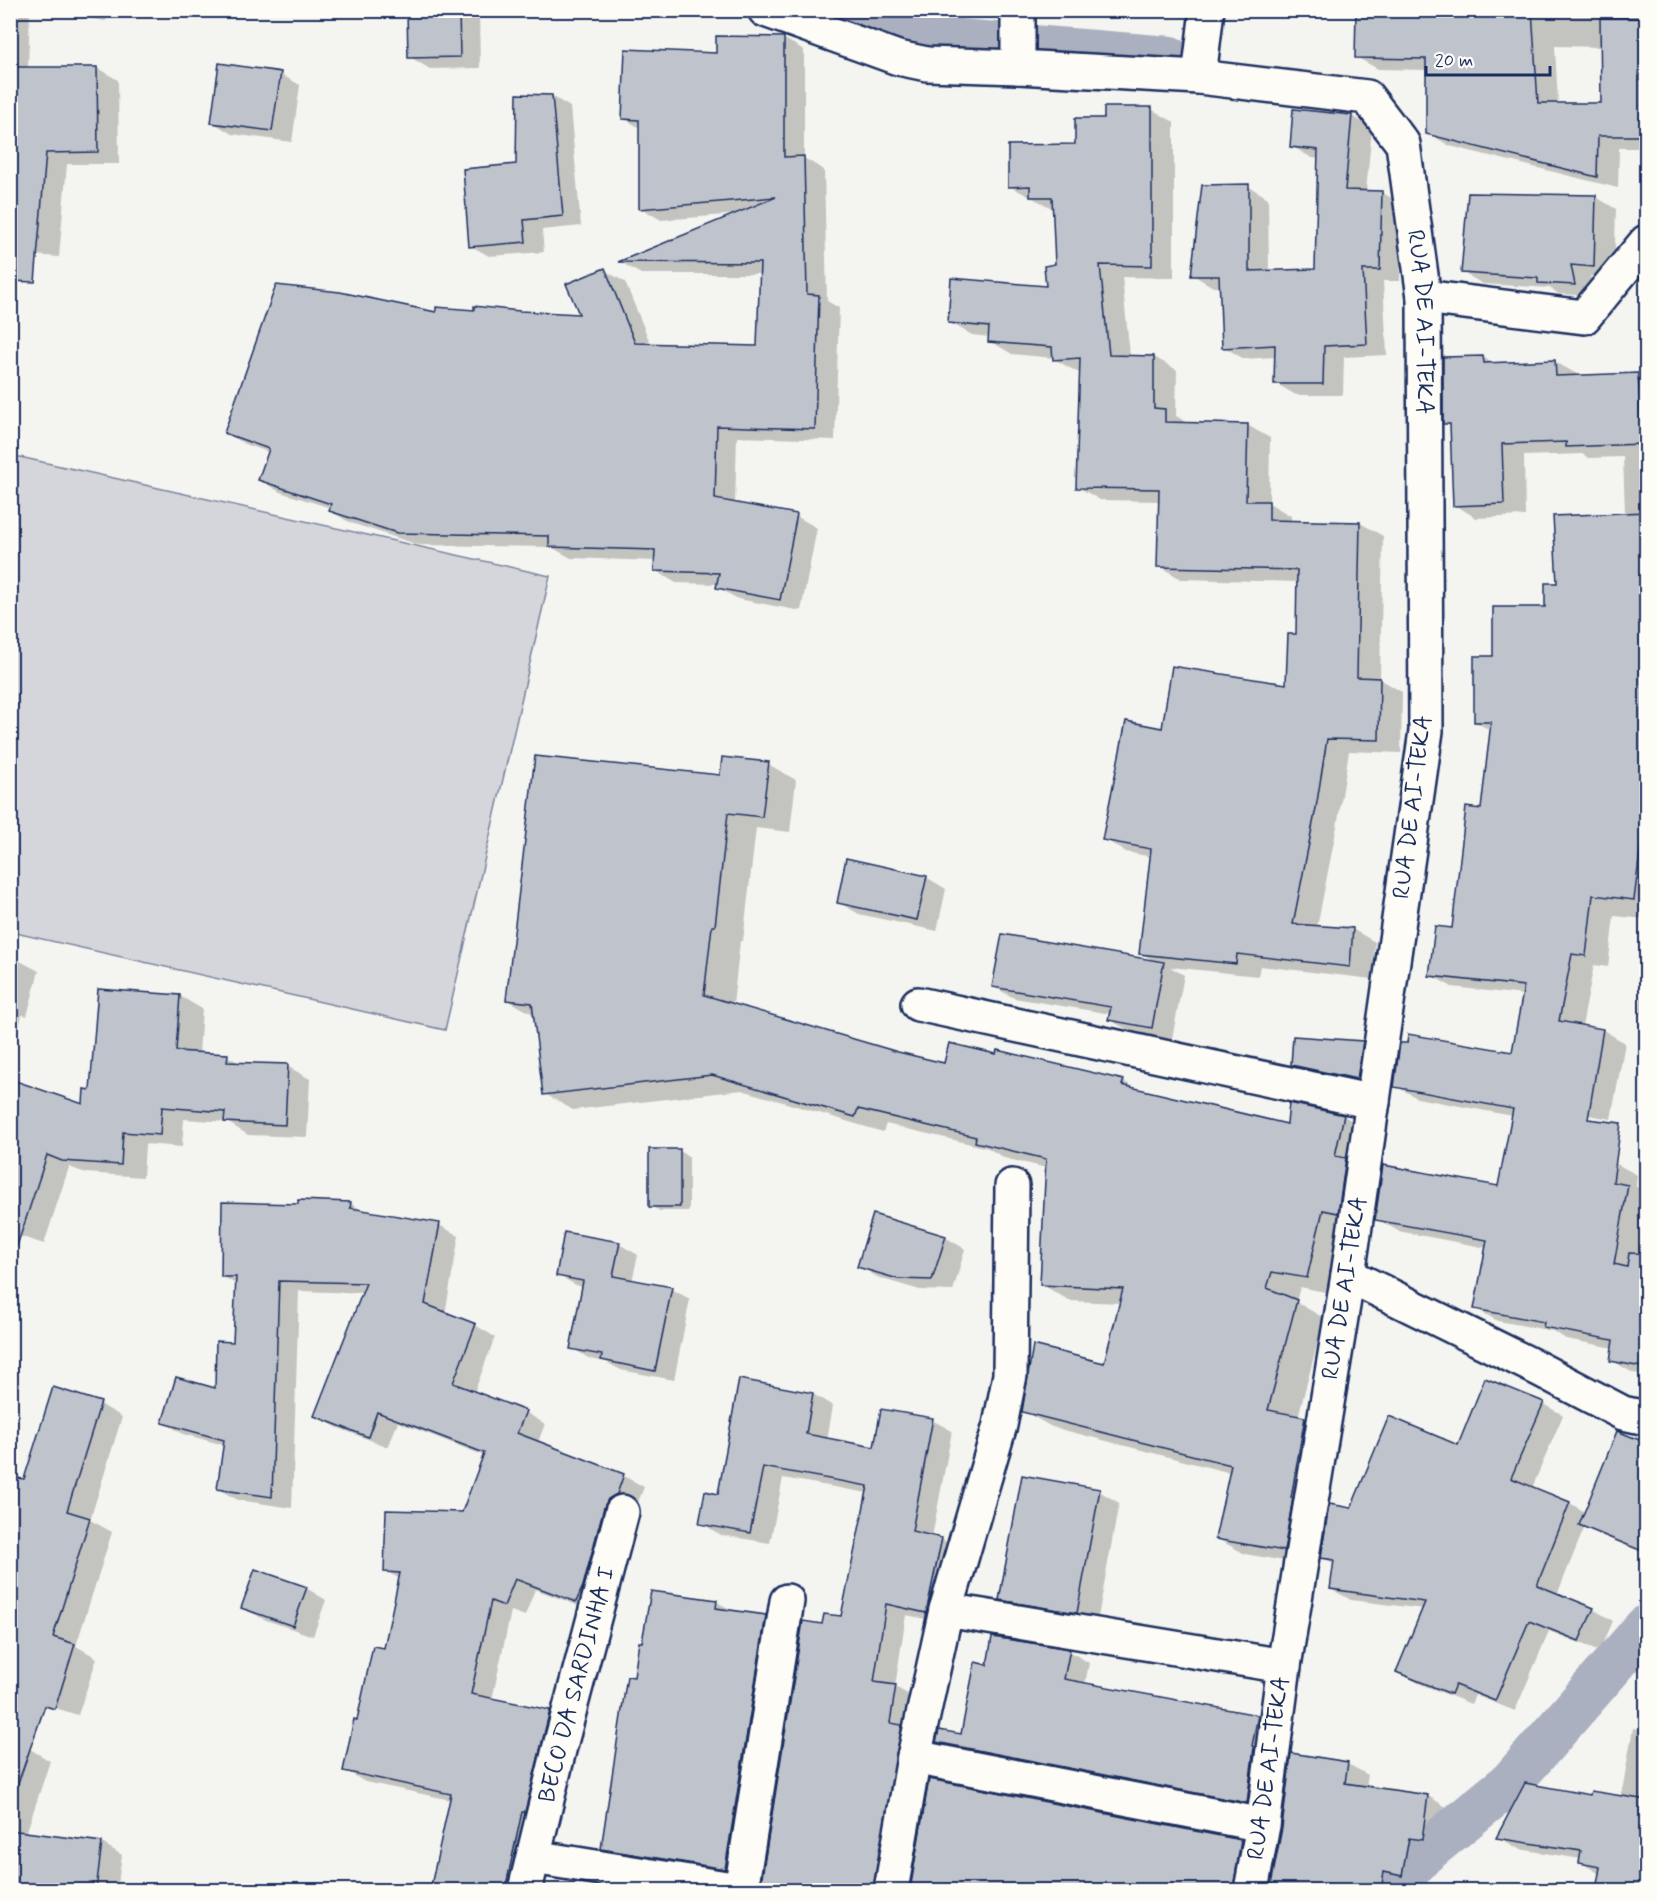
<svg xmlns="http://www.w3.org/2000/svg" width="1657" height="1901" font-family="Mynerve,sans-serif">
	<style>
		.green { fill: #d4d6db; stroke: #78829c; stroke-width: 1.5 }
		.shadow { fill: #0003; fill-rule: evenodd }
		.lines { fill: none; stroke-linecap: round; stroke-linejoin: round }
		.canal { stroke: #aab0bf; stroke-width: 44 }
		.building { fill: #bfc3cc; stroke: #1b2f5e; stroke-width: 1.5 }
		.minor-casing { stroke: #1b2f5e; stroke-width: 38 }
		.minor { stroke: #fdfcf7; stroke-width: 33 }
		.labels { text-anchor: middle; dominant-baseline: central; stroke-width: 4.5; stroke-linejoin: round; paint-order: stroke }
		.street-label { font-size: 24px; fill: #1b2f5e; stroke: #fdfcf7 }
	</style>
	<rect width="100%" height="100%" fill="#f4f4f1"/>
	<filter id="ink" filterUnits="userSpaceOnUse"><feTurbulence type="fractalNoise" baseFrequency=".0167" numOctaves="2"/><feDisplacementMap in="SourceGraphic" scale="12" xChannelSelector="R" yChannelSelector="G"/><feConvolveMatrix kernelMatrix="1 2 1 2 8 2 1 2 1" color-interpolation-filters="sRGB"/></filter>
	<g filter="url(#ink)">
		<polygon class="green" points="11,455 550,576 445,1030 11,932"/>
		<g class="shadow">
			<polygon points="10,10 30,10 28,68 97,68 118,80 119,164 67,164 59,257 10,253"/>
			<polygon points="39,10 108,10 106,21"/>
			<polygon points="409,10 479,10 480,68 430,69 410,57"/>
			<path d="M1357 10H1646V148H1619L1618 188 1450 146 1428 133V70L1378 69 1356 57ZM1555 46 1602 47V105H1558Z"/>
			<polygon points="783,38 804,50 804,158 824,170 827,301 839,308 835,440 737,437 735,505 796,516 817,528 801,611 738,599 717,587 718,584 676,583 656,571 656,561 571,558 551,547 419,545 351,523 330,511 331,508 280,492 260,480 269,452 247,445 226,433 437,313 581,315 604,270 625,282 651,345 759,347 761,274 641,274 622,263 739,214 661,220 641,208 640,128 623,118 718,55"/>
			<polygon points="280,74 300,85 292,142 232,134 212,122"/>
			<polygon points="552,96 570,107 581,226 542,230 544,252 489,256 471,246 517,165"/>
			<polygon points="1151,109 1174,122 1174,278 1122,277 1130,357 1154,357 1177,370 1176,416 1188,423 1247,425 1270,438 1269,503 1291,516 1291,522 1360,523 1383,536 1380,679 1402,692 1401,753 1349,751 1338,821 1317,927 1352,929 1375,942 1372,979 1260,966 1258,976 1170,967 1184,975 1172,1039 1130,1031 1110,1020 1111,1014 1014,998 994,987 1154,961 1141,953 1152,857 1126,852 1104,839 1163,730 1287,686 1297,636 1298,582 1181,579 1159,566 1160,501 1100,500 1078,487 1081,372 1077,372 1054,359 1054,358 1012,354 990,341 990,337 972,335 949,322 1047,287 1056,265 1054,209 1009,186 1076,145 1105,119"/>
			<polygon points="1352,116 1372,128 1366,192 1381,192 1402,204 1400,281 1383,281 1387,355 1344,357 1343,395 1296,395 1275,383 1276,357 1244,359 1224,347 1221,287 1213,287 1193,275 1248,186 1268,198 1269,272 1317,270 1319,159 1312,158 1291,146"/>
			<polygon points="1596,197 1616,209 1614,277 1590,276 1595,296 1559,294 1550,288 1483,284 1462,272"/>
			<polygon points="1483,357 1495,364 1555,362 1577,374 1577,377 1646,374 1646,919 1614,916 1608,967 1594,965 1582,1026 1603,1030 1625,1043 1611,1119 1533,1105 1529,1119 1417,1098 1396,1086 1513,1054 1524,995 1452,987 1431,975 1453,929 1483,811 1492,731 1475,722 1547,609 1558,585 1625,514 1623,457 1589,458 1582,454 1524,456 1525,516 1476,518 1455,505 1451,427 1445,423"/>
			<polygon points="768,764 796,780 790,832 756,828 743,941 740,941 733,1005 897,1054 945,1065 1123,1081 1140,1091 1289,1126 1344,1116 1372,1133 1335,1294 1300,1287 1296,1302 1324,1318 1298,1417 1304,1418 1332,1435 1312,1566 1245,1554 1216,1538 1231,1473 1052,1427 1023,1411 1105,1365 1121,1303 1070,1301 1041,1284 1047,1168 1004,1158 988,1148 886,1124 883,1132 742,1090 573,1110 545,1094 535,1015 507,1000 721,777"/>
			<polygon points="926,877 946,889 937,931 859,914 838,902"/>
			<polygon points="10,958 18,960 39,971 27,1016 22,1015 10,1063"/>
			<polygon points="1641,985 1646,985 1646,1018 1641,1015"/>
			<polygon points="180,996 202,1009 199,1054 227,1056 241,1064 287,1066 310,1079 307,1137 248,1135 227,1122 184,1119 182,1147 145,1144 143,1177 86,1173 69,1167 44,1244 10,1233 10,1082 84,1106 92,1091"/>
			<polygon points="1362,1042 1382,1054 1377,1090 1313,1076 1293,1064"/>
			<polygon points="680,1151 689,1157 689,1211 660,1211 650,1206"/>
			<polygon points="1615,1163 1637,1175 1636,1187 1646,1189 1646,1375 1633,1373 1611,1360 1614,1348 1566,1339 1553,1331 1498,1321 1476,1309 1487,1248 1398,1231 1377,1219 1499,1188"/>
			<polygon points="350,1203 365,1212 439,1225 459,1236 445,1314 475,1325 495,1337 474,1393 525,1412 545,1424 538,1442 624,1476 644,1487 637,1505 628,1510 597,1613 535,1589 525,1616 511,1611 492,1700 550,1711 570,1723 528,1890 432,1890 451,1800 365,1782 345,1770 358,1722 385,1650 400,1579 386,1571 463,1514 485,1456 398,1422 388,1447 336,1427 316,1416 363,1293 299,1291 292,1508 238,1500 218,1489 224,1445 183,1434 164,1422 216,1389 235,1343 237,1285 222,1276 300,1205"/>
			<polygon points="945,1237 965,1249 953,1291 920,1290 879,1278 859,1266"/>
			<polygon points="619,1244 638,1255 632,1281 671,1289 690,1299 674,1380 621,1370 606,1362 590,1359 572,1348 583,1287 576,1285 557,1275"/>
			<polygon points="813,1394 833,1406 827,1440 875,1448 932,1420 952,1431 932,1537 941,1539 961,1551 946,1623 906,1615 895,1687 915,1698 894,1890 761,1890 804,1623 823,1626 842,1618 868,1493 783,1478 770,1543 721,1535 701,1523 719,1496"/>
			<polygon points="100,1404 122,1417 90,1520 112,1532 76,1646 97,1658 78,1715 10,1694 25,1480"/>
			<polygon points="1543,1404 1563,1415 1532,1488 1570,1503 1586,1513 1646,1445 1646,1554 1600,1535 1585,1526 1557,1595 1593,1609 1613,1621 1600,1651 1549,1631 1515,1711 1475,1695 1471,1704 1418,1683 1398,1672 1424,1609 1351,1600 1331,1589 1335,1564 1322,1557 1351,1510 1459,1446"/>
			<polygon points="1099,1491 1119,1503 1097,1623 1021,1611 1000,1599"/>
			<polygon points="306,1588 326,1600 313,1636 263,1619 243,1607"/>
			<polygon points="717,1602 735,1612 765,1617 786,1629 746,1880 623,1860 602,1848 635,1678"/>
			<polygon points="1069,1651 1089,1663 1085,1684 1258,1716 1278,1728 1267,1813 958,1753 938,1742 962,1736 988,1666"/>
			<polygon points="1633,1728 1646,1730 1646,1890 1597,1890 1600,1874 1580,1862 1581,1859 1519,1849 1498,1837 1592,1796 1621,1797"/>
			<polygon points="10,1745 30,1749 50,1761 26,1834 102,1843 122,1855 117,1890 10,1890"/>
			<polygon points="1348,1764 1368,1775 1366,1787 1428,1796 1448,1808 1441,1850 1429,1848 1422,1886 1408,1883 1406,1890 1271,1890 1283,1828"/>
			<polygon points="930,1781 1241,1841 1261,1853 1254,1890 911,1890"/>
			<polygon points="596,1888 614,1890 596,1890"/>
		</g>
		<g class="lines">
			<g class="canal">
				<polyline points="837,10 923,38 1170,58"/>
				<polyline points="1391,1890 1423,1854 1511,1782 1646,1627"/>
			</g>
		</g>
		<g class="building">
			<polygon points="407,10 459,10 460,57 408,58"/>
			<polygon points="1356,10 1532,10 1538,103 1601,103 1600,18 1647,18 1647,136 1598,136 1597,177 1426,134 1426,59 1355,58"/>
			<polygon points="716,36 784,37 784,157 804,156 807,294 819,295 815,429 717,426 715,499 797,514 780,600 716,588 719,573 654,571 655,550 549,547 549,536 397,533 329,511 331,504 258,480 269,449 224,433 276,285 340,292 436,312 436,307 474,310 474,306 520,311 579,314 566,284 605,268 635,343 757,346 760,263 618,262 776,197 639,209 639,120 622,119 625,49 716,53"/>
			<polygon points="219,63 281,72 272,131 211,123"/>
			<polygon points="10,67 97,67 98,152 46,153 35,282 10,281"/>
			<polygon points="517,94 552,95 563,216 524,220 526,242 469,247 463,169 516,164"/>
			<polygon points="1104,107 1152,107 1152,266 1100,265 1109,355 1154,356 1154,408 1165,409 1165,422 1248,424 1246,501 1269,501 1269,520 1360,522 1357,677 1380,678 1379,740 1327,739 1316,808 1293,924 1353,928 1350,967 1237,954 1236,964 1139,954 1151,849 1102,840 1126,721 1162,728 1172,666 1286,684 1288,634 1296,634 1297,570 1157,567 1159,489 1076,488 1080,358 1053,360 1052,347 988,342 989,327 948,323 951,278 1046,286 1044,266 1055,264 1052,197 1030,197 1030,186 1008,187 1008,145 1075,144 1075,118 1104,118"/>
			<polygon points="1293,109 1352,115 1345,190 1382,191 1380,270 1363,270 1367,344 1324,346 1323,384 1274,384 1275,345 1222,348 1219,276 1191,276 1202,185 1249,184 1249,271 1315,269 1318,150 1290,147"/>
			<polygon points="1468,193 1596,195 1594,267 1571,265 1575,285 1538,283 1538,278 1461,273"/>
			<polygon points="1483,356 1484,363 1555,360 1556,376 1638,373 1642,444 1566,447 1566,442 1502,444 1504,504 1453,506 1450,424 1443,424 1443,357"/>
			<polygon points="1647,512 1647,829 1643,828 1634,900 1593,895 1586,956 1572,954 1559,1021 1603,1029 1588,1119 1621,1123 1613,1182 1628,1185 1614,1264 1627,1267 1629,1253 1647,1254 1647,1368 1610,1361 1613,1340 1543,1327 1544,1322 1474,1309 1487,1240 1375,1220 1383,1165 1498,1186 1513,1109 1394,1087 1400,1043 1407,1043 1408,1034 1512,1052 1524,986 1429,976 1435,926 1452,928 1466,807 1481,809 1491,722 1474,722 1474,656 1493,656 1493,607 1545,607 1545,583 1557,583 1553,516"/>
			<polygon points="535,756 720,775 722,757 769,762 762,817 728,813 715,926 712,926 704,995 898,1052 944,1063 949,1043 996,1054 997,1050 1124,1080 1122,1085 1287,1124 1289,1103 1344,1115 1335,1156 1346,1158 1338,1213 1323,1210 1307,1278 1272,1272 1267,1288 1297,1300 1268,1410 1305,1417 1291,1498 1293,1498 1284,1551 1215,1539 1231,1465 1022,1412 1033,1345 1104,1363 1123,1289 1040,1285 1046,1159 975,1142 976,1137 858,1109 855,1117 712,1075 543,1095 532,1003 506,1000"/>
			<polygon points="846,858 927,876 917,920 837,903"/>
			<polygon points="1002,934 1164,962 1152,1028 1108,1020 1111,1007 992,987"/>
			<polygon points="98,989 180,995 176,1051 228,1054 227,1062 288,1064 285,1125 224,1122 225,1112 162,1107 160,1135 123,1132 121,1165 62,1161 47,1155 17,1246 10,1245 10,1079 83,1104 84,1089 90,1090"/>
			<polygon points="1293,1036 1363,1041 1357,1079 1291,1065"/>
			<rect x="649" y="1149" width="31" height="58"/>
			<polygon points="298,1200 351,1202 350,1208 440,1223 425,1304 476,1324 453,1383 526,1411 517,1433 624,1474 617,1494 608,1499 604,1507 583,1586 576,1602 515,1579 504,1606 491,1601 471,1694 550,1710 525,1812 522,1812 505,1890 430,1890 451,1794 343,1771 354,1719 357,1720 373,1646 384,1648 400,1573 384,1572 386,1510 462,1512 484,1453 377,1412 368,1437 314,1416 366,1283 279,1281 272,1497 217,1489 224,1440 162,1423 176,1377 215,1388 216,1341 233,1342 236,1277 221,1277 222,1202 298,1204"/>
			<polygon points="873,1214 946,1236 932,1280 898,1279 857,1267"/>
			<polygon points="564,1232 620,1242 613,1276 672,1287 655,1371 601,1360 602,1355 570,1349 583,1281 556,1276"/>
			<polygon points="1485,1378 1544,1402 1511,1478 1570,1502 1537,1585 1594,1608 1579,1641 1529,1621 1495,1701 1455,1685 1451,1694 1396,1672 1425,1602 1330,1589 1334,1560 1321,1558 1329,1504 1351,1508 1389,1416 1458,1445"/>
			<polygon points="739,1379 813,1393 806,1434 874,1447 881,1409 933,1418 912,1531 942,1538 926,1613 886,1604 874,1682 896,1685 890,1723 902,1725 873,1890 817,1890 761,1883 803,1621 822,1624 824,1614 841,1616 868,1486 763,1467 750,1533 699,1524 705,1491 718,1494"/>
			<polygon points="53,1387 101,1402 67,1511 90,1518 53,1637 75,1644 55,1709 45,1706 16,1789 10,1788 10,1477 24,1479"/>
			<polygon points="1617,1431 1647,1443 1647,1553 1579,1525"/>
			<polygon points="1022,1475 1100,1489 1077,1613 999,1600"/>
			<polygon points="255,1569 307,1587 293,1626 241,1608"/>
			<polygon points="651,1591 717,1600 716,1608 766,1615 725,1869 601,1849 627,1676 634,1677 639,1642 642,1642"/>
			<polygon points="992,1637 1070,1649 1064,1679 1258,1715 1252,1746 1254,1747 1247,1803 936,1742 939,1730 961,1734 975,1662 987,1665"/>
			<polygon points="1291,1753 1348,1762 1345,1783 1428,1795 1422,1840 1409,1838 1402,1876 1384,1872 1381,1890 1270,1890 1282,1828"/>
			<polygon points="929,1779 1241,1840 1233,1890 910,1890"/>
			<polygon points="1525,1783 1590,1795 1591,1791 1647,1800 1647,1890 1596,1890 1600,1867 1579,1863 1581,1851 1496,1838"/>
			<polygon points="10,1830 102,1842 96,1890 10,1890"/>
		</g>
		<g class="lines">
			<defs>
				<g id="minor">
					<polyline points="765,10 898,58 927,64 1018,67"/>
					<path id="s1" d="M1018 10V67L1199 77 1367 97 1403 144 1424 297 1426 731 1348 1275 1284 1666 1263 1825 1251 1890"/>
					<polyline points="1199,77 1207,10"/>
					<polyline points="1424,297 1584,317 1646,242"/>
					<polyline points="918,1004 1373,1102"/>
					<polyline points="1348,1275 1539,1369 1623,1413 1646,1418"/>
					<polyline points="946,1610 1000,1425 1010,1375 1012,1186"/>
					<polyline points="914,1757 1263,1825"/>
					<polyline points="533,1857 739,1890"/>
					<path id="s2" d="M525 1890 559 1750 622 1512"/>
					<polyline points="741,1890 787,1601"/>
					<polyline points="891,1890 914,1757 946,1610 1284,1666"/>
				</g>
			</defs>
			<use href="#minor" class="minor-casing"/>
			<use href="#minor" class="minor"/>
		</g>
	</g>
	<g class="labels">
		<g class="street-label">
			<text stroke="none"><textPath href="#s1" startOffset="646">RUA DE AI-TEKA</textPath></text>
			<text transform="translate(1413 807) rotate(-83)">RUA DE AI-TEKA</text>
			<text transform="translate(1345 1288) rotate(-81)">RUA DE AI-TEKA</text>
			<text stroke="none"><textPath href="#s2" startOffset="212">BECO DA SARDINHA I</textPath></text>
			<text transform="translate(1269 1768) rotate(-82)">RUA DE AI-TEKA</text>
		</g>
	</g>
	<rect width="1657" height="1901" fill="none" stroke="#fdfcf7" stroke-width="36"/>
	<rect x="18" y="18" width="1621" height="1865" fill="none" stroke="#1b2f5e" stroke-width="2" filter="url(#ink)"/>
	<path d="M1426 66v9h124v-9" fill="none" stroke="#1b2f5e" stroke-width="3"/>
	<text x="1435" y="66" font-size="18" fill="#1b2f5e" stroke="#fdfcf7" stroke-width="4.5" paint-order="stroke">20 m</text>
</svg>
